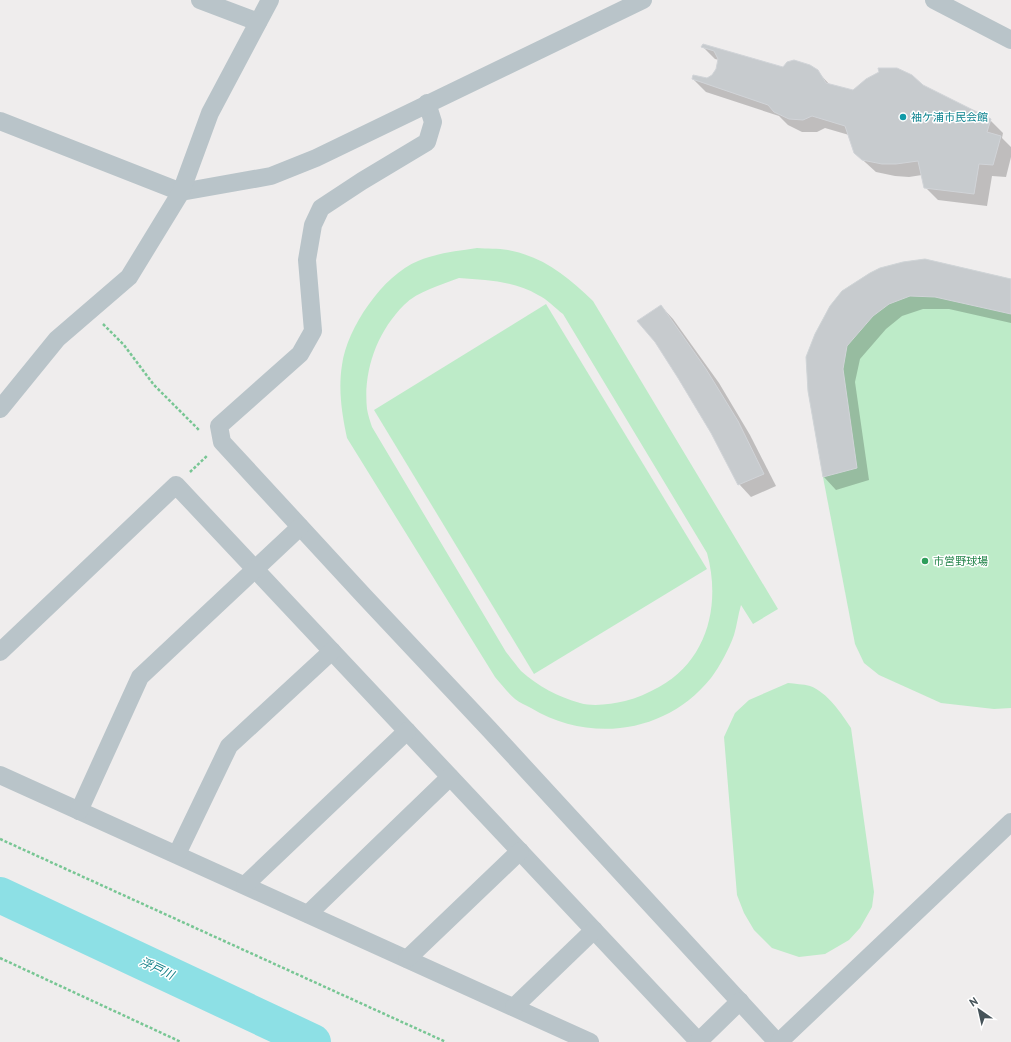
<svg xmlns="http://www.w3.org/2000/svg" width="1011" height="1042" font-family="'PT Sans','Noto Sans JP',sans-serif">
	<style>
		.green { fill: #bdebc8; fill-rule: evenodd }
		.shadow { fill: #0003 }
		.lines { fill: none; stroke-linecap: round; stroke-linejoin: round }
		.river { stroke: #8de0e5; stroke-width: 36 }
		.building { fill: #c7cbce; stroke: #d1d4d8 }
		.path { stroke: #78c694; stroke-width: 2.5; stroke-dasharray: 3 2; stroke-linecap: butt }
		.street { stroke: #b9c4c9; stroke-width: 18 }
		.culture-dot { fill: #0f9aa8; stroke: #fff; stroke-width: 1.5 }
		.leisure-dot { fill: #2e9e5b; stroke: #fff; stroke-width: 1.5 }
		.labels { text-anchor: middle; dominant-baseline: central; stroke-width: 3; stroke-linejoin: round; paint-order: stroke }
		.culture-label { font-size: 11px; fill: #0d838f; stroke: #fff; text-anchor: start }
		.leisure-label { font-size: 11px; fill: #27864d; stroke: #fff; text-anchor: start }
		.water-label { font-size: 12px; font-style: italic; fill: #148188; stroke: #fff }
	</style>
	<rect width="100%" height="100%" fill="#efeded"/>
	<g class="green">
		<path d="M477 248C487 249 498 248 508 250 544 257 567 276 593 301L778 609 753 624 741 605C738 615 737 625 734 635 729 649 720 666 711 678 667 733 591 744 531 708 526 705 520 703 515 699 508 693 501 684 495 677L347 438C342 414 338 390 342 365 347 328 383 275 418 261 437 253 457 251 477 248ZM459 278C487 280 514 281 538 295 547 299 555 308 563 314L707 553C721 604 708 660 659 687 648 693 637 698 625 701 611 704 594 707 580 703 558 697 538 686 521 671 516 665 511 658 506 652L372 427C370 421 368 415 367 409 363 371 377 332 404 305 418 291 441 285 459 278Z"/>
		<polygon points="925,259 1011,279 1011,708 994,709 941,703 879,675 864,663 855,644 823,477 808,391 806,357 815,334 830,306 842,291 870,273 880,268 903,262"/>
		<polygon points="546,304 707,569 534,674 374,410"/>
		<path d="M788 683C795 684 803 684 810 686 827 692 842 714 851 728L874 892 872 907 860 928 849 940 825 954 799 957 772 948 754 930 744 913 737 895 724 737 735 713 749 700Z"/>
	</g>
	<g class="shadow">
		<polygon points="703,47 784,68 817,71 831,86 853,91 922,86 990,120 1003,133 1002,138 1011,147 1011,157 1006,177 992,176 987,206 938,200 925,187 922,175 909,177 895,176 876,172 855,153 849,135 825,128 817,132 802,132 788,125 779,116 706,92 693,79 707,79 712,76 717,69 719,60 715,59"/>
		<polygon points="1011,280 1011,323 949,309 923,309 902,316 886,329 860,359 855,382 869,480 836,490 824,477 831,307"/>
		<polygon points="661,306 673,319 719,383 750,435 776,486 751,497 739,484"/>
	</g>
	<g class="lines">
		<polyline class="river" points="0,895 313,1042"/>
	</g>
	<g class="building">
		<polygon points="703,44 783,67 787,62 794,60 810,65 818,70 826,83 853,90 866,79 879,72 878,68 897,68 912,75 923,85 991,119 987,132 1001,136 993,165 979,164 974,194 924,188 918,161 896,164 882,164 862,160 854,153 845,126 812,116 803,120 789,119 774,112 768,105 692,79 693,75 707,78 712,75 716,69 718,59 714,51 701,47"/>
		<polygon points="925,259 1011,279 1011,314 935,297 910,296 889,304 873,316 847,346 843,369 857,468 823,477 808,391 806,357 815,334 830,306 842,291 870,273 880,268 903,262"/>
		<polygon points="661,305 706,369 738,421 764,474 738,485 711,433 678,378 655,342 637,321"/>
	</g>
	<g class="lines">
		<g class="path">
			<polyline points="103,324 124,345 154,385 200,431"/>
			<polyline points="190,472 208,455"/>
			<polyline points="0,839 446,1042"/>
			<polyline points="0,958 181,1042"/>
		</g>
		<g class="street">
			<polyline points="200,0 258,22"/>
			<polyline points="934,0 1011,40"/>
			<polyline points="427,103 433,122 427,142 362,181 321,208 313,225 307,260 313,331 300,354 219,426 222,442 364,596 489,729 777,1042"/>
			<polyline points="0,121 181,192 271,176 316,158 643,0"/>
			<polyline points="0,409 57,339 129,277 181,192 210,113 270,0"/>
			<polyline points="0,652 176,485 699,1042"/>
			<polyline points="0,775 590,1042"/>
			<polyline points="79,811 140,677 300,527"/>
			<polyline points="177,854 229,746 332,651"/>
			<polyline points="245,885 407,731"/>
			<polyline points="308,914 450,777"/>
			<polyline points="407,959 520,851"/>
			<polyline points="514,1007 594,930"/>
			<polyline points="698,1042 740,1001"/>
			<polyline points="779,1042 1011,822"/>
		</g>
	</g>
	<circle class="culture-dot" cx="903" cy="117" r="4"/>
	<circle class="leisure-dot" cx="925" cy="561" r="4"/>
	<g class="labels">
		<g class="culture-label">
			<text x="911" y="117">袖ケ浦市民会館</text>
		</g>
		<g class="leisure-label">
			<text x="933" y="561">市営野球場</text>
		</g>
		<g class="water-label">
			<text transform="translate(157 968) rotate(25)">浮戸川</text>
		</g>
	</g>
	<g transform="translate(979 1010) rotate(326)" stroke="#ffffff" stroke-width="3" paint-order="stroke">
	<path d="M0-3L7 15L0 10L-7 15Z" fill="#465359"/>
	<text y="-6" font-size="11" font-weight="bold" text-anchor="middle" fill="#465359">N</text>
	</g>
</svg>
